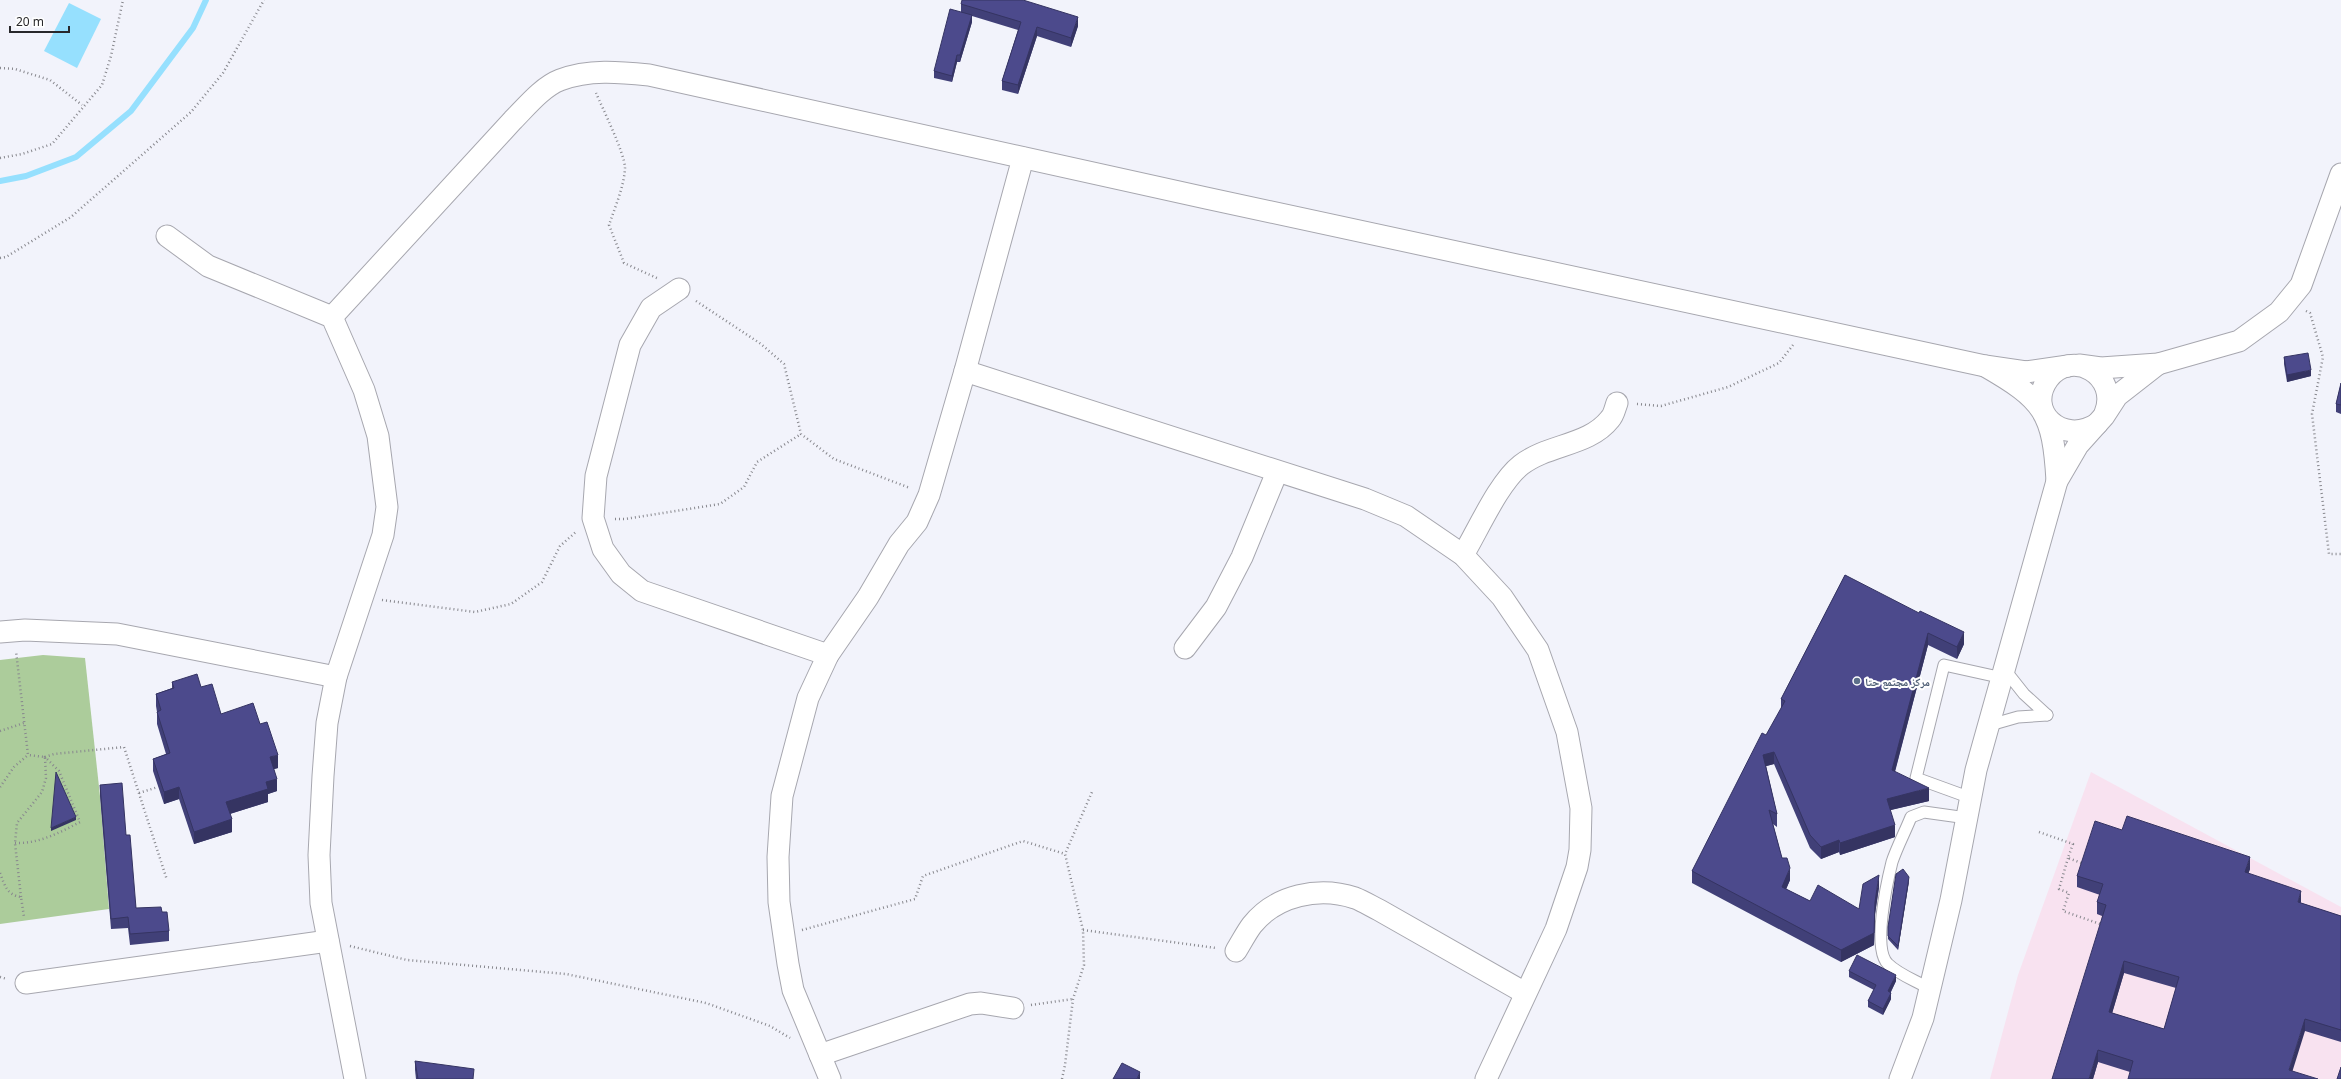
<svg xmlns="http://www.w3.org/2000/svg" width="2341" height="1079" font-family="'Noto Sans','Noto Naskh Arabic',sans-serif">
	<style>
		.education { fill: #f8e2f0 }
		.green { fill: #accc9b }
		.water { fill: #96e0fe }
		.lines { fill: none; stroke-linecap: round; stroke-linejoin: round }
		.stream { stroke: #96e0fe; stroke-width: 6 }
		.service-casing { stroke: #a7a7af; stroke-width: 13 }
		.minor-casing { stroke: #a7a7af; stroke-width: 23 }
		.path { stroke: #88888e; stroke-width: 2.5; stroke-dasharray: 1 3; stroke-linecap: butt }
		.service { stroke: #fff; stroke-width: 11 }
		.minor { stroke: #fff; stroke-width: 21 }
		.wall { fill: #414078; fill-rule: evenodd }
		.shaded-wall { fill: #353462 }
		.building { fill: #4c4a8c; stroke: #353462; fill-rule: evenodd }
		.service-dot { fill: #5c6f8a; stroke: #fff; stroke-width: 1.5 }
		.labels { text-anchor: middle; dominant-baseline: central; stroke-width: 4; stroke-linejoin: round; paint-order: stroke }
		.service-label { font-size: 11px; font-weight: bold; fill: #4e5e75; stroke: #fff; text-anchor: start }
	</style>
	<rect width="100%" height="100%" fill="#f2f3fb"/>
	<polygon class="education" points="2091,772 2341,907 2341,1079 1990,1079 2018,975"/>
	<polygon class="green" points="43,655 85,658 100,796 109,909 0,924 0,660"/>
	<polygon class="water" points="69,3 101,19 77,68 44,51"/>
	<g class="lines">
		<polyline class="stream" points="0,181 26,176 76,157 131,111 193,28 206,0"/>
		<defs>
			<g id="service">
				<polyline points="2005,670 2024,694 2047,715"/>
				<polyline points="1990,725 2018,717 2047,715"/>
				<polyline points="1971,798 1916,778 1944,665 2003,678"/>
				<path d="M1930 989C1917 981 1899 975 1888 964 1872 949 1887 882 1892 862 1897 847 1905 832 1911 817L1924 812 1967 818"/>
			</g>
			<g id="minor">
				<polyline points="167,236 208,266 332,317 364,390 378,436 387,507 383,535 336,677 327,723 323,776 319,855 321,903 355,1079"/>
				<polyline points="679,289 651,308 630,345 596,476 593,518 603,549 621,574 642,591 828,655"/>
				<path d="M332 317 513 120C526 107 542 87 560 80 589 69 619 72 649 75L1206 198 1985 366"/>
				<polyline points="2079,365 2101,368 2158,364 2239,341 2279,312 2301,285 2341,174"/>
				<polyline points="965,371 1365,499 1406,516 1463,555 1502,597 1538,650 1567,732 1581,808 1580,850 1577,867 1556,929 1486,1079"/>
				<path d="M2097 424C2062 446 2025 411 2048 379 2072 347 2120 376 2105 413"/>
				<path d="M2057 481C2053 412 2044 400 1985 366L2026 372 2068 366"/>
				<path d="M1463 555C1478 530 1499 482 1521 465 1548 444 1589 446 1610 419 1614 415 1615 408 1617 403"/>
				<polyline points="0,632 25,630 117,634 336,677"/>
				<polyline points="1185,648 1216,607 1242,557 1277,472"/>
				<path d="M1236 951C1241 943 1246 933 1252 925 1276 895 1319 886 1355 898 1363 901 1371 906 1379 910L1525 993"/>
				<polyline points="26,983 328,941"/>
				<polyline points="820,1055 970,1004 981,1003 1013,1008"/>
				<polyline points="830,1079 793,990 788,964 779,902 778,857 782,796 808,698 828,655 868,597 899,544 917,522 929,495 965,371 1023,158"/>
				<polyline points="1900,1079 1923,1018 1951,900 1976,770 2057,481 2078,445 2104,416 2117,396 2158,364"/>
			</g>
		</defs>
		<use href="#service" class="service-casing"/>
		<use href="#minor" class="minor-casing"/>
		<g class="path">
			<polyline points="0,68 15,69 50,80 82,105"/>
			<path d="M596 93C602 107 625 154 625 168 624 187 615 207 609 225L624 263 659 279"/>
			<polyline points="0,158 22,154 52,144 102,85 111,56 123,0"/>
			<polyline points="0,258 6,257 71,217 191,112 223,73 264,0"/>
			<polyline points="696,301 761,344 784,364 801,434 834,459 910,488"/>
			<polyline points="2306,311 2310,313 2323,357 2312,414 2329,554 2341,554"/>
			<polyline points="1637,404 1661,406 1728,387 1779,363 1793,345"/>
			<polyline points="615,519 625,519 720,504 744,487 757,462 801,434"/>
			<polyline points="382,600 475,612 511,604 542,582 560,546 577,531"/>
			<polyline points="0,731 24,723"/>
			<polyline points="0,787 14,767 28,755 16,651"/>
			<polyline points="139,793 158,787"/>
			<polyline points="2039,832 2073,844 2068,858 2084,864"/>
			<path d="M15 843C38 844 59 833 80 822L59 771 45 757 54 754 124 747 167 880"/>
			<polyline points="2068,858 2059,889 2069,893 2063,911 2103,925"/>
			<path d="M0 873C5 886 7 895 21 897L24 917"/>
			<polyline points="21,897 15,843 17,823 42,792 46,778 45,757 28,755"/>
			<polyline points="802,930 915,899 923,876 1023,841 1065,854"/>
			<polyline points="1083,930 1216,948"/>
			<polyline points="350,946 407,960 566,974 706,1003 770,1026 790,1038"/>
			<polyline points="0,977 7,979"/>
			<polyline points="1031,1005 1073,999"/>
			<polyline points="1062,1079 1065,1065 1073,999 1084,965 1083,930 1065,854 1092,792"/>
		</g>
		<use href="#service" class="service"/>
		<use href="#minor" class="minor"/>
	</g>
	<g class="wall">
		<polygon points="961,4 1078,26 1071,47 1037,36 1018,94 1002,90 1002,81 1018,30 972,16 972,22 960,62 957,62 952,82 934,78 934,71 961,12"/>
		<polygon points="2284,357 2311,376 2287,382 2284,364"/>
		<polygon points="2341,383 2341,414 2336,412 2336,404"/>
		<polygon points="1845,575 1964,644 1957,659 1928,645 1895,772 1929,801 1890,810 1895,837 1840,855 1839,852 1821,859 1810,848 1774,764 1766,766 1777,814 1777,827 1773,824 1782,858 1790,880 1786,889 1810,901 1859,909 1879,887 1875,914 1874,945 1841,962 1692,883 1692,871 1781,709 1781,699"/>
		<polygon points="172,682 201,687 221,714 260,724 278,768 274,769 277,791 268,794 268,802 230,814 232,832 194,844 179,799 164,804 153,771 153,759 166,754 157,724 157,712 156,706 156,694 172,688"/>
		<polygon points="100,785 126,835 136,908 162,912 169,931 169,941 130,945 128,928 111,929 100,796"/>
		<path d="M2122 830 2250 869 2248 873 2301 903 2341 916V1042L2305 1031 2130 1072 2098 1062 2093 1079 2102 916 2097 914V902L2100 895 2077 887V876ZM2124 973 2176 988 2164 1029 2112 1013Z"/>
		<polygon points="1909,881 1898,950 1888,939 1888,927"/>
		<polygon points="1849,971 1896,981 1891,992 1891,999 1883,1015 1868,1007 1868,1001 1874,990 1849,977"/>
		<polygon points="415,1061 474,1079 416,1079 415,1070"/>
	</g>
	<g class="shaded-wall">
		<polygon points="972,15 972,22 960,62 960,55"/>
		<polygon points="1078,17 1078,26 1071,47 1071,38"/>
		<polygon points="1037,27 1037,36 1018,94 1018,85"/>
		<polygon points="957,55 957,62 952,82 952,76"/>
		<polygon points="2311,370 2311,376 2287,382 2287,375"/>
		<polygon points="1964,632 1964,644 1957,659 1957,647"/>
		<polygon points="1928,633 1928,645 1892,782 1892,770"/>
		<polygon points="1774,752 1774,764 1763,767 1763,755"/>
		<polygon points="278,755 278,768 270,770 270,757"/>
		<polygon points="277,779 277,791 268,794 268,802 226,815 226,802 266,782"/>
		<polygon points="179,787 179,799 164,804 164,792"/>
		<polygon points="1929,788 1929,801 1887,811 1887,799"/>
		<polygon points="76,817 76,820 51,831 51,828"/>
		<polygon points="232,819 232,832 194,844 194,832"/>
		<polygon points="1895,825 1895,837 1840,855 1840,843"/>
		<polygon points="1839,840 1839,852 1821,859 1821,847"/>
		<polygon points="2250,857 2250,869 2245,884 2245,872"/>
		<polygon points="1790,868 1790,880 1782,899 1782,887"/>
		<polygon points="1879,875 1879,887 1875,914 1874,945 1841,962 1841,950 1875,902"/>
		<polygon points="1909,877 1909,881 1898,950 1898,946"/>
		<polygon points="2301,891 2301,903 2298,902"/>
		<polygon points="2124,961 2124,973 2109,1024 2109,1012"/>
		<polygon points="1896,975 1896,981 1888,997 1888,991"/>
		<polygon points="1891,993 1891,999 1883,1015 1883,1009"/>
		<polygon points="2305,1019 2305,1031 2290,1079 2289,1070"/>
		<polygon points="2098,1050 2098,1062 2093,1079 2089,1079"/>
		<polygon points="1140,1072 1140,1079 1137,1079"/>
	</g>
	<g class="building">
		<polygon points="962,0 1023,0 1078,17 1071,38 1037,27 1018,85 1002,81 1021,22 961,4"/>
		<polygon points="950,9 972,15 960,55 957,55 952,76 934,71"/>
		<polygon points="2308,353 2311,370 2287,375 2284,357"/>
		<polygon points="2341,383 2341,405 2336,404"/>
		<polygon points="1845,575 1919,613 1920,611 1964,632 1957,647 1928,633 1892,770 1929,788 1887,799 1895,825 1840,843 1839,840 1821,847 1810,835 1774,752 1763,755 1777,814 1769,810 1782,858 1787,858 1790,868 1782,887 1810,901 1818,885 1859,909 1863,884 1879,875 1875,902 1874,933 1841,950 1692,871 1762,733 1766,735 1785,701 1781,699"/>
		<polygon points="197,674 201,687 212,684 221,714 253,703 260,724 267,722 278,755 270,757 277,779 266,782 268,789 226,802 232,819 194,832 179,787 164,792 153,759 170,753 157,712 161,710 156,694 174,688 172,682"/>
		<polygon points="56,772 76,817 51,828"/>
		<polygon points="122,783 126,835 130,835 136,908 161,907 162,912 167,912 169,931 130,934 128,917 111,919 100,785"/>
		<path d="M2127 816 2250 857 2245 872 2301 891 2298 902 2341 916V1030L2305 1019 2289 1070 2318 1079H2128L2133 1061 2098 1050 2089 1079H2052L2106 905 2097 902 2103 884 2077 876 2095 821 2122 830ZM2124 961 2179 977 2164 1029 2109 1012Z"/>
		<polygon points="1903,869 1909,877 1898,946 1888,936 1888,927 1896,874"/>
		<polygon points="1857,955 1896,975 1888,991 1891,993 1883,1009 1868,1001 1876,985 1849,971"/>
		<polygon points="415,1061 474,1069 473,1079 418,1079"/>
		<polygon points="1122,1063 1140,1072 1137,1079 1113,1079"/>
		<polygon points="2341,1067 2341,1079 2337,1079"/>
	</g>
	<circle class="service-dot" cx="1857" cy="681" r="4"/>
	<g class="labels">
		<g class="service-label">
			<text x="1865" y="681">مركز مجتمع حتا</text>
		</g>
	</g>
	<path d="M10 26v6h59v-6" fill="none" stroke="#28282b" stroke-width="2"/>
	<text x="16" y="26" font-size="12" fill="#28282b" stroke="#ffffff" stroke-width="3" paint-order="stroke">20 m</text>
</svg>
